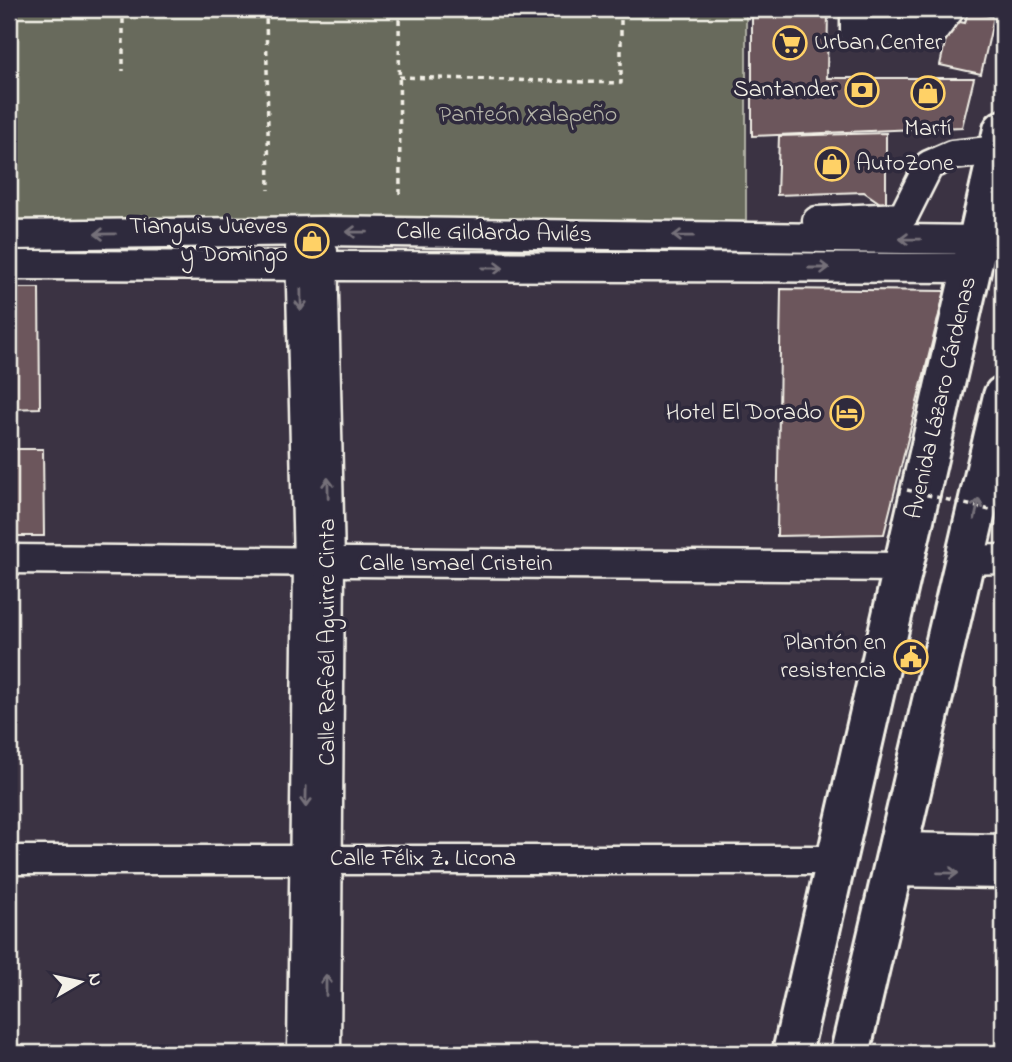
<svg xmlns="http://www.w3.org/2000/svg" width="1012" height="1062" font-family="'Indie Flower',sans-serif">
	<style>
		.green { fill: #686b5c; stroke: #aeaea2; stroke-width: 2 }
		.building { fill: #6c565b; stroke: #f4f1e8; stroke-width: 2 }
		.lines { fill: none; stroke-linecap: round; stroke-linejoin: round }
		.minor-casing { stroke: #f4f1e8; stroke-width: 33 }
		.highway-casing { stroke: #f4f1e8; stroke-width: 44 }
		.path { stroke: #f4f1e8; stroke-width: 3.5; stroke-dasharray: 5 5; stroke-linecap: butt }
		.minor { stroke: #2f2a3d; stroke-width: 28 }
		.highway { stroke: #2f2a3d; stroke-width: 38 }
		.path-bridge { stroke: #f4f1e8; stroke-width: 3.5; stroke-dasharray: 5 5; stroke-linecap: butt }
		.oneway { stroke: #747079 }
		.labels { text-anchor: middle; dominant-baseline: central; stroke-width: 7; stroke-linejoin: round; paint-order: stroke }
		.poi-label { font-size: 24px; fill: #f4f1e8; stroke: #2f2a3d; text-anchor: end }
		.park-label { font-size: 24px; fill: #b5b5a9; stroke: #2f2a3d }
		.street-label { font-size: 24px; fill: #f4f1e8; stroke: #2f2a3d }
	</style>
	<rect width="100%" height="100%" fill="#3b3343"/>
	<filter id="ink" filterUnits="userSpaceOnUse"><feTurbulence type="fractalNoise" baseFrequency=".0143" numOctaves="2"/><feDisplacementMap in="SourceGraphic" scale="14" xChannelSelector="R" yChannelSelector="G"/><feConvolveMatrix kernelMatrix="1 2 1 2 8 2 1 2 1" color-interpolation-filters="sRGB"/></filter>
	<g filter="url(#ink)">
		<polygon class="green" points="9,9 746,9 746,222 9,219"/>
		<g class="building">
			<polygon points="752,9 828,9 827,78 974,78 962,127 752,136"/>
			<polygon points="968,11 994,17 981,74 940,65 950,20 965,23"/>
			<polygon points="886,133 886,207 864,192 777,195 779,136"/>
			<polygon points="9,288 39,288 40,408 9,409"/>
			<polygon points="781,289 945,291 884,534 777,536"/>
			<polygon points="9,449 43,449 44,536 9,536"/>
		</g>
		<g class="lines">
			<defs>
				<g id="minor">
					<polyline points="855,9 855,33 933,32 950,9"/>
					<polyline points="817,221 901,217 904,215 929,165 952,155 999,150"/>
					<polyline points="9,235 322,231 978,240"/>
					<polyline points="300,248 308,563 302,1053"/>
					<polyline points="323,251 330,563 326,1053"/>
					<polyline points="9,265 972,268"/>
					<polyline points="9,559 904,567"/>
					<polyline points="965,560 1003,559"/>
					<polyline points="898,847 1003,849"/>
					<polyline points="9,860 838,860"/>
					<polyline points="892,872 1003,874"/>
				</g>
				<g id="highway">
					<polyline points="792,1053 1003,130"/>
					<polyline points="850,1053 1003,396"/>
				</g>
			</defs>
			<use href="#minor" class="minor-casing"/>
			<use href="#highway" class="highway-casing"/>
			<g class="path">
				<polyline points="123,9 123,71"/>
				<polyline points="266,9 269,190"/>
				<polyline points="399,9 400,195"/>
				<polyline points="399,77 621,83 621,9"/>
			</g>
			<use href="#minor" class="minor"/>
			<use href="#highway" class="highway"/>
			<polyline class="path-bridge" points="907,490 994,511"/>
		</g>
		<defs><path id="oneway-shaft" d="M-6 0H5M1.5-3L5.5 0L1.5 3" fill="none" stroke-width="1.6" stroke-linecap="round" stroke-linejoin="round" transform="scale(1.75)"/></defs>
		<g class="oneway">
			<use href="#oneway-shaft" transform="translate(357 232) rotate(-179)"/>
			<use href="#oneway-shaft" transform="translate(105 234) rotate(179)"/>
			<use href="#oneway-shaft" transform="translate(683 236) rotate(-179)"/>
			<use href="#oneway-shaft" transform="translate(910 239) rotate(-179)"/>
			<use href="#oneway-shaft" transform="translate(493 268)"/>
			<use href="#oneway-shaft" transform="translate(819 268)"/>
			<use href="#oneway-shaft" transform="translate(301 300) rotate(89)"/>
			<use href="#oneway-shaft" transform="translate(328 488) rotate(-91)"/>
			<use href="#oneway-shaft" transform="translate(977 509) rotate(-77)"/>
			<use href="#oneway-shaft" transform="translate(306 797) rotate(91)"/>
			<use href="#oneway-shaft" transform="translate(948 873) rotate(1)"/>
			<use href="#oneway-shaft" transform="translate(326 985) rotate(-90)"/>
		</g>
	</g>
	<defs>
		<symbol id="supermarket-ring" viewBox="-11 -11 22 22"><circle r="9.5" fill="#2f2a3d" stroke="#ffd166" stroke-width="1.5"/><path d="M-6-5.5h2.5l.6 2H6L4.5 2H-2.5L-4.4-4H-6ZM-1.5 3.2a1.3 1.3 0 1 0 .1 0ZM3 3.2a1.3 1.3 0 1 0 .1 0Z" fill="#ffd166"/></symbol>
		<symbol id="bank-ring" viewBox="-11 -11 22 22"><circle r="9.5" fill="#2f2a3d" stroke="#ffd166" stroke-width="1.5"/><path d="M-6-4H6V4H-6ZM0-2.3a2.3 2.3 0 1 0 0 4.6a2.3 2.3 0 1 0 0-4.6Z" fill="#ffd166"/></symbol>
		<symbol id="shop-ring" viewBox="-11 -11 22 22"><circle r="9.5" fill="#2f2a3d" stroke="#ffd166" stroke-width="1.5"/><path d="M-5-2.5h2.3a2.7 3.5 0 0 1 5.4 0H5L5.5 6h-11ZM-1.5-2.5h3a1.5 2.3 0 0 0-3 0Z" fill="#ffd166"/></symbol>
		<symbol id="hotel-ring" viewBox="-11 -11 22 22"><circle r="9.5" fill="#2f2a3d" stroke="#ffd166" stroke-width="1.5"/><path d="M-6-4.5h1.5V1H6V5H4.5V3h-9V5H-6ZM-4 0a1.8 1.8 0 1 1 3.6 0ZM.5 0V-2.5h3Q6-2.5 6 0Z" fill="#ffd166"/></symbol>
		<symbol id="civic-ring" viewBox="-11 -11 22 22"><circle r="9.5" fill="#2f2a3d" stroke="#ffd166" stroke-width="1.5"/><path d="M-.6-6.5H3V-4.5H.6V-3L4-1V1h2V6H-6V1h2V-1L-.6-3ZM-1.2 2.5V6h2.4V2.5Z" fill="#ffd166"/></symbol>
	</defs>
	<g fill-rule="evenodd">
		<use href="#supermarket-ring" x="771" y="24" width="38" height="38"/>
		<use href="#bank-ring" x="843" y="71" width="38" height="38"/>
		<use href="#shop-ring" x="909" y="74" width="38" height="38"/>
		<use href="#shop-ring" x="813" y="145" width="38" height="38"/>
		<use href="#shop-ring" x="293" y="222" width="38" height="38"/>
		<use href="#hotel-ring" x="828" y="394" width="38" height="38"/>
		<use href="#civic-ring" x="892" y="638" width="38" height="38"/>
	</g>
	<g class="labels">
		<g class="poi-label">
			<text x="814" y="43" text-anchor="start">Urban Center</text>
			<text x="838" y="90">Santander</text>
			<text x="928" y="129" text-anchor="middle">Martí</text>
			<text x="856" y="164" text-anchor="start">AutoZone</text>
			<text x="288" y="227">Tianguis Jueves<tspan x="288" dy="28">y Domingo</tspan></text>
			<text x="822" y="413">Hotel El Dorado</text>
			<text x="886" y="643">Plantón en<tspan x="886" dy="28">resistencia</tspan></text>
		</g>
		<g class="park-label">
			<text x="528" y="115">Panteón Xalapeño</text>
		</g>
		<g class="street-label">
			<text transform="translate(494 234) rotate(1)">Calle Gildardo Avilés</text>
			<text transform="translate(942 398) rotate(-77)">Avenida Lázaro Cárdenas</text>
			<text x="456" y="564">Calle Ismael Cristein</text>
			<text transform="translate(328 642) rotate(-90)">Calle Rafaél Aguirre Cinta</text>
			<text x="423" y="859">Calle Félix Z. Licona</text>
		</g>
	</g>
	<rect width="1012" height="1062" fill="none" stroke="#2f2a3d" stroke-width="35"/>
	<rect x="18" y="18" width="977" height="1027" fill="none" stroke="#f4f1e8" stroke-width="2.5" filter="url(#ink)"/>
	<g transform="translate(80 982) rotate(81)" stroke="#2f2a3d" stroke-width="5" paint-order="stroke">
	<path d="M0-5L12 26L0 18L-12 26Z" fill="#f4f1e8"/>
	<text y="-10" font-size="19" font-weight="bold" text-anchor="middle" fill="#f4f1e8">N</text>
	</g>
</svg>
